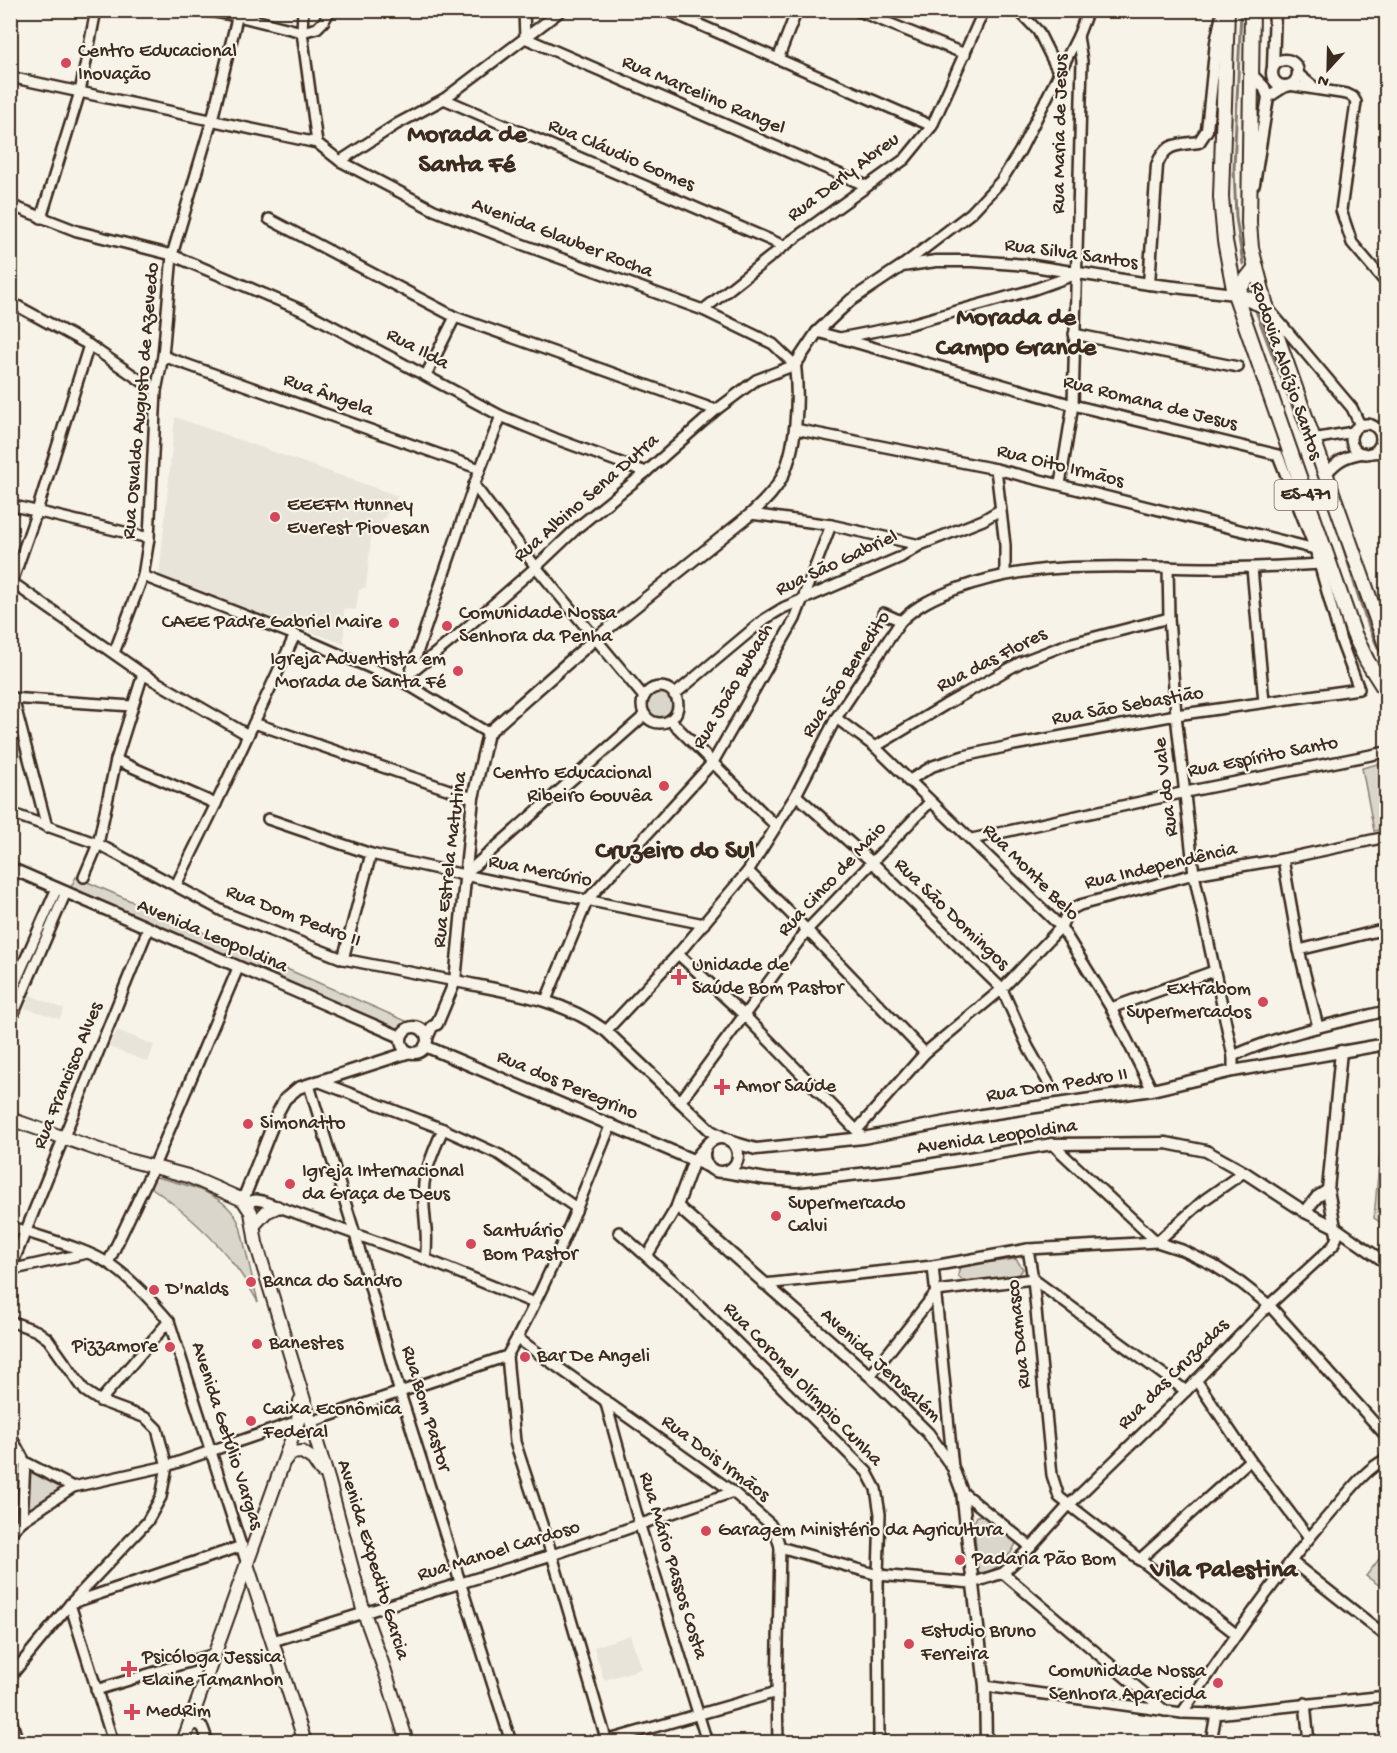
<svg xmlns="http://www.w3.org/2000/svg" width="1397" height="1753" font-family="'Gochi Hand',sans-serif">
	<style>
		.built { fill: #e9e4d9 }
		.green { fill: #dbd6cb; stroke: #8b8074; stroke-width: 1.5 }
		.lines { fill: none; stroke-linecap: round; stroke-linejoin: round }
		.stream { stroke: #84786c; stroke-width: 3 }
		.minor-casing { stroke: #3b2a1e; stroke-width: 14 }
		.tertiary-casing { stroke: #3b2a1e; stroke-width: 15 }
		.secondary-casing { stroke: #3b2a1e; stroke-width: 16 }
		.primary-casing { stroke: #3b2a1e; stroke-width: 18 }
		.minor { stroke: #f7f3e8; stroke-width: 9 }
		.tertiary { stroke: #f7f3e8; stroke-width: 10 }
		.secondary { stroke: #f7f3e8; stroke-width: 12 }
		.primary { stroke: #f7f3e8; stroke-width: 14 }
		.poi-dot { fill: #d1495b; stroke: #f7f3e8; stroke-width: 2 }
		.labels { text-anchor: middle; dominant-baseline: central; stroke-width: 4.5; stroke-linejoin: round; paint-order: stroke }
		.shield { fill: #f7f3e8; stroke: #73665b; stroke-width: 1.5 }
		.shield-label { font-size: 18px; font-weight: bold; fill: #3b2a1e }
		.poi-label { font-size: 20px; fill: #3b2a1e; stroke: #f7f3e8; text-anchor: start }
		.street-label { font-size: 20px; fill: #3b2a1e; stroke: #f7f3e8 }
		.district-label { font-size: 26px; font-weight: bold; fill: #3b2a1e; stroke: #f7f3e8 }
	</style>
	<rect width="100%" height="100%" fill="#f7f3e8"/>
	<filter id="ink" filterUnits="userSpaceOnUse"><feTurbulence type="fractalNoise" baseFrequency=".0167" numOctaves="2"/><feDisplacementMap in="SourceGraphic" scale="12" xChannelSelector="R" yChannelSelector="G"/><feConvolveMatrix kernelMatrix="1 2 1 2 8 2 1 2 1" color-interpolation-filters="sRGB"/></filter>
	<g filter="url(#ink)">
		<g class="built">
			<polygon points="175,417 398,496 371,538 366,587 359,590 356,610 344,609 344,644 159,577"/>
			<polygon points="30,995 64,1009 60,1019 25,1008"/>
			<polygon points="117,1030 154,1045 148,1062 109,1047"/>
			<polygon points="630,1635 641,1669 604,1680 594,1647"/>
		</g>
		<g class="green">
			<circle cx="660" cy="705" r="18"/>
			<polygon points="1386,762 1386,828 1374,831 1362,768"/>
			<polygon points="76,877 406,1021 401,1030 70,889"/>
			<polygon points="1386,1087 1386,1226 1374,1218"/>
			<path d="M152 1176C183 1184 228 1192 240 1226L258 1302C251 1290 244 1277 235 1266 212 1235 179 1207 148 1185Z"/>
			<polygon points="1016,1259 1023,1269 1018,1276 964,1281 958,1276 960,1266"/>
			<polygon points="25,1462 73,1487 22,1521"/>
			<path d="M982 1515 988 1517 1017 1541C1012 1555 993 1576 978 1572L974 1523 977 1516Z"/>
			<polygon points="1386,1550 1386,1590 1366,1576"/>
		</g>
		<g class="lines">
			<g class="stream">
				<polyline points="1241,10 1234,168 1236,217 1243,264"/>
				<path d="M1255 308C1282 383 1313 456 1338 531 1353 575 1363 622 1386 663"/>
			</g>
			<defs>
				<g id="minor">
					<polyline points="203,10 238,16 302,32 317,28 324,21 330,10"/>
					<polyline points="303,10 302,32 317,143"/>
					<polyline points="524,10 525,38 867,186"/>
					<polyline points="666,10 932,126"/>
					<polyline points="856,10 965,54"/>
					<polyline points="1018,10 1038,31 1059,73"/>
					<polyline points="778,59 797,10"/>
					<polyline points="1298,74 1314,87"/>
					<polyline points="10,77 317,143 340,161 434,210 513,241 703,310 773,344 795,365 756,380 716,410 646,472 578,527 536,567 457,636 411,673"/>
					<polyline points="1289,85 1347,94 1353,97 1356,102 1341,210 1352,243 1386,283"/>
					<polyline points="444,99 784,246"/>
					<polyline points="340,161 397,124 444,99 562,10"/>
					<polyline points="10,205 77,231 172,255 306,312 501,416 556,439 646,472"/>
					<polyline points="41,218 80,92 96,10"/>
					<polyline points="269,219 455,317"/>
					<polyline points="903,265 971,213 1001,181 1020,151 1078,36 1088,10"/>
					<polyline points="10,302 89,345 156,391"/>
					<polyline points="703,310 784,246 905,159 932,126 984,10"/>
					<polyline points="1271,312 1352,408 1360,425"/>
					<polyline points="817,332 840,338 907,325 1032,290 1077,274"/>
					<polyline points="1074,334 1238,367"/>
					<polyline points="840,338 1073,405 1278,455 1315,549 1341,641 1359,689 1176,715 1014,745 964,756 933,766 908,781"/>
					<polyline points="163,356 480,469"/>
					<polyline points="426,375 455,317 716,410"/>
					<circle cx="1366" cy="439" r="15"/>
					<polyline points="795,429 996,469 1315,549"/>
					<polyline points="1313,439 1353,432"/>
					<polyline points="1370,453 1386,452"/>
					<polyline points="996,469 1005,545 1005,574"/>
					<path d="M1327 473C1338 460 1346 456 1363 453"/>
					<polyline points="1060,484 1073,405 1082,61 1078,36"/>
					<polyline points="474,485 536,567 644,697"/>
					<polyline points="10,505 149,538"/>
					<polyline points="751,514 831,525 920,545"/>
					<polyline points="1168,567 1169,618 1176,715 1194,874 1233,1056 1233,1071"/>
					<polyline points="1252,568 1264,702"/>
					<polyline points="143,576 295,635 405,683 488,733"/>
					<polyline points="10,581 143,674 248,735"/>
					<polyline points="11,585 37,511 89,345"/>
					<polyline points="883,613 901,621"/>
					<polyline points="114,653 143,576 149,538 156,391 163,356 172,255 212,120 239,10"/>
					<polyline points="411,671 474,485 501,416"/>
					<circle cx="660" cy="705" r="18"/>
					<polyline points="674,695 765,619 783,608 901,557 920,545 983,520 1000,510"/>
					<polyline points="10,698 132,706"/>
					<polyline points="13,698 47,827"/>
					<polyline points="836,718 875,747 1061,927 1111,1008 1152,1090"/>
					<polyline points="670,720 776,826"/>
					<polyline points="254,723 473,798"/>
					<polyline points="875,747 945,705 1021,662 1068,644 1169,618"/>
					<polyline points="116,760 216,804"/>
					<polyline points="796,795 873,863 1002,989 1028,1047 1049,1084"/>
					<polyline points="10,813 98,844 228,914 343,959 455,981"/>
					<polyline points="268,819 371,854 464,875 704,924"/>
					<polyline points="972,839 1186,792 1386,752"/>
					<polyline points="1283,859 1299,950 1318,1027"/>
					<polyline points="748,871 807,930 925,1053"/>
					<polyline points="464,875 645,715"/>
					<polyline points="84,877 98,844 116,760 143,674"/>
					<polyline points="176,885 216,804 295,635"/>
					<polyline points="1299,950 1386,929"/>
					<polyline points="678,954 744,1015 860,1134"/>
					<polyline points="343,959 371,854"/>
					<polyline points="10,994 57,888"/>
					<polyline points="546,1000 588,899 713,762 795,619 831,525"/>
					<polyline points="1111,1008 1214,971"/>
					<polyline points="10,1022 66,892"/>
					<path d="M606 1031 678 954 748 871 796 795 836 718 901 621C917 605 935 597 956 589 1033 560 1119 567 1201 568 1241 568 1280 566 1320 564"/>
					<path d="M1233 1056C1281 1034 1335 1023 1386 1011"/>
					<polyline points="320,1082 443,1129 500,1155 575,1207 576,1211"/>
					<polyline points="309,1085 355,1234 400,1393 511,1742"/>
					<polyline points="680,1102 807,930 930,802"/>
					<polyline points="857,1130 925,1053 1002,989 1061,927 1068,911 1080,905 1194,874 1283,859 1386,837"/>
					<polyline points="1052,1144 1157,1242 1182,1250 1213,1265 1241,1283 1269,1305 1386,1436"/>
					<polyline points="246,1202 256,1200 262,1201 425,1259 534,1303"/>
					<path d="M10 1226C41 1238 80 1246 108 1263 131 1278 151 1300 169 1321L247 1564"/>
					<polyline points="1335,1227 1386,1263"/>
					<polyline points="619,1232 683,1289 867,1472 876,1489 880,1514 878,1575 879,1742"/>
					<polyline points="1028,1249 1033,1279 1052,1475 1059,1497 1236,1634"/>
					<polyline points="647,1256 677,1206"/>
					<path d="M425 1259C430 1234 421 1208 424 1183 427 1164 436 1146 443 1129"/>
					<polyline points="108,1263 154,1166 238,968"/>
					<polyline points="933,1266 953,1468"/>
					<polyline points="10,1270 148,929"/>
					<polyline points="10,1270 87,1253"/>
					<polyline points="764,1284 933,1266 1028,1249 1157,1242 1204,1200 1244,1172"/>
					<polyline points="937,1291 1033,1279 1186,1391"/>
					<polyline points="10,1321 37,1331 48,1339 85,1391 100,1401 146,1418 157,1429 167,1466 161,1497 147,1522 70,1604 10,1677"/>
					<polyline points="517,1338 733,1492 770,1524 776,1534 780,1547 777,1692 778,1742"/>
					<polyline points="507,1356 515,1442 552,1555 607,1742"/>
					<polyline points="870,1376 937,1291"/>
					<polyline points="1196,1380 1250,1460 1309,1538"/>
					<polyline points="605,1400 640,1526 707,1742"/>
					<polyline points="100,1401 169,1321"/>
					<path d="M311 1422 507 1356C549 1283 579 1202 611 1124"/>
					<polyline points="10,1435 25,1462 73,1487"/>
					<polyline points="962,1492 1031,1547"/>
					<polyline points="22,1521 25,1462"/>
					<polyline points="10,1533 22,1521 73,1487 167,1466 298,1421"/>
					<polyline points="780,1547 878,1575 972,1583 1003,1573 1031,1547 1068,1506 1186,1391 1269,1305 1333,1246 1337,1237 1335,1227"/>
					<polyline points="1139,1560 1250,1460"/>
					<polyline points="1291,1561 1386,1636"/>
					<polyline points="1003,1573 1165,1711"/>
					<polyline points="72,1603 242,1546"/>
					<polyline points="70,1604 113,1742"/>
					<polyline points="273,1641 552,1555 733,1492"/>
					<polyline points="985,1686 1182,1713 1216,1714 1386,1696"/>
					<polyline points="96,1690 215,1654"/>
					<polyline points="1305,1703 1309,1742"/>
					<path d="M1182 1713C1230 1644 1278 1573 1333 1510 1350 1491 1364 1470 1386 1459"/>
					<polyline points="10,1716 18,1742"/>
					<polyline points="188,1729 193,1725 198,1724 203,1728 208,1742"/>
					<polyline points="602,1742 777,1692"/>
					<polyline points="1211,1742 1216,1714"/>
				</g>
				<g id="tertiary">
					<circle cx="1285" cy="73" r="13"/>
					<polyline points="1273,66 1275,10"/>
					<polyline points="1251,74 1264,87 1268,97"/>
					<polyline points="1254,184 1268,97 1285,86"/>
					<path d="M1149 284 1157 165C1165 143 1177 145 1199 142L1207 130 1216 42 1223 10"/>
					<polyline points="10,868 401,1037"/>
					<path d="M455 981C509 992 560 998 606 1031L711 1131 726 1139"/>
					<circle cx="414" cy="1040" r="13"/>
					<path d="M427 1038 432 1027 437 1024 455 981 473 798 488 733 596 638 751 514C762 503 774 493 781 479 797 449 799 399 795 365L817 332 839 311 851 300 902 266 936 261H973L1027 265 1149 284 1235 294"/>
					<polyline points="425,1046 707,1166"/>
					<circle cx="721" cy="1155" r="17"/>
					<polyline points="732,1142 756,1149 863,1138 982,1115 1152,1090 1233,1071 1386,1044"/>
					<polyline points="707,1145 694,1160 677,1206 870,1376 928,1433 953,1468 962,1492 985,1686 986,1742"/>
					<polyline points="725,1172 766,1179 797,1181 904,1169 1052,1144 1166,1143 1206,1151 1244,1172 1305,1212 1335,1227"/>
					<polyline points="243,1200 277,1114 285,1099 298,1088 410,1052"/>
					<polyline points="1305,1212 1317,1197 1328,1190"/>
					<polyline points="1335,1227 1328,1190 1341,1051"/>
				</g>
				<g id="secondary">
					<polyline points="10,1119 128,1160 188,1176 243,1200 251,1212 256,1243 329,1482 364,1613 385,1671 407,1742"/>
					<polyline points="254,1225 266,1212 277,1207"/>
					<polyline points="285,1460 290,1453 302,1452 313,1459 321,1471"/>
					<polyline points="247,1564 305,1742"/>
					<polyline points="183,1742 298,1421 300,1401"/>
				</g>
				<g id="primary">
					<polyline points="1227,10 1221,197 1225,241 1235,294 1354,634 1367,661 1386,691"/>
					<polyline points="1252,10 1249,223 1251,248 1266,306 1386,645"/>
					<polyline points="1235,294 1256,267"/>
					<polyline points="1235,294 1266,306"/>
				</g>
			</defs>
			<use href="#minor" class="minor-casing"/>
			<use href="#tertiary" class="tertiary-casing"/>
			<use href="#secondary" class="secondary-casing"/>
			<use href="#primary" class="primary-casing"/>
			<use href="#minor" class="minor"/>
			<use href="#tertiary" class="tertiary"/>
			<use href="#secondary" class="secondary"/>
			<use href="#primary" class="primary"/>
		</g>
	</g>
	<g class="poi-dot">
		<circle cx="66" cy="63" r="6"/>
		<circle cx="275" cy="517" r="6"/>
		<circle cx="394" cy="623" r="6"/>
		<circle cx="447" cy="626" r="6"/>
		<circle cx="458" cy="671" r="6"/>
		<circle cx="664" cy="786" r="6"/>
		<path d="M676 968h6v6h6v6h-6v6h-6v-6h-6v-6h6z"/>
		<circle cx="1263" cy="1002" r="6"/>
		<path d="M719 1078h6v6h6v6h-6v6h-6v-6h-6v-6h6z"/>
		<circle cx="248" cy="1124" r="6"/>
		<circle cx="290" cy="1184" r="6"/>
		<circle cx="776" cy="1216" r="6"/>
		<circle cx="471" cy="1244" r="6"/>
		<circle cx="251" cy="1282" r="6"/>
		<circle cx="154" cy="1290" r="6"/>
		<circle cx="257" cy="1344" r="6"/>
		<circle cx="170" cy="1347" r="6"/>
		<circle cx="525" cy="1357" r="6"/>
		<circle cx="251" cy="1421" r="6"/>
		<circle cx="706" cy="1531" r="6"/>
		<circle cx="960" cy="1560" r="6"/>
		<circle cx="909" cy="1644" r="6"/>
		<path d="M126 1660h6v6h6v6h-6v6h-6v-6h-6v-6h6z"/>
		<circle cx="1218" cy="1683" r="6"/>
		<path d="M129 1703h6v6h6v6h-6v6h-6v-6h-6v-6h6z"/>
	</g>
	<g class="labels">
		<rect class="shield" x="1274.5" y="480" width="63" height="30" rx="4.5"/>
		<g class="shield-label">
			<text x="1306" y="495">ES-471</text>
		</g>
		<g class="poi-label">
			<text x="78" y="52">Centro Educacional<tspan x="78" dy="23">Inovação</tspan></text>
			<text x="287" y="506">EEEFM Hunney<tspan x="287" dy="23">Everest Piovesan</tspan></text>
			<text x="459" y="614">Comunidade Nossa<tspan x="459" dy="23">Senhora da Penha</tspan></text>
			<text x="382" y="623" text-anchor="end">CAEE Padre Gabriel Maire</text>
			<text x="446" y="660" text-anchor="end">Igreja Adventista em<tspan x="446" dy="23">Morada de Santa Fé</tspan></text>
			<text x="652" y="774" text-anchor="end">Centro Educacional<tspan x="652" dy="23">Ribeiro Gouvêa</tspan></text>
			<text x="692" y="966">Unidade de<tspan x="692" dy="23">Saúde Bom Pastor</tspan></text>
			<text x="1251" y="990" text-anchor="end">Extrabom<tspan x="1251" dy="23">Supermercados</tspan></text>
			<text x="736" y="1087">Amor Saúde</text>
			<text x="260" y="1124">Simonatto</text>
			<text x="302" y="1172">Igreja Internacional<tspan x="302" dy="23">da Graça de Deus</tspan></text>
			<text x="788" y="1204">Supermercado<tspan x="788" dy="23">Calvi</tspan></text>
			<text x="483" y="1232">Santuário<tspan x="483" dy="23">Bom Pastor</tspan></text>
			<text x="263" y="1282">Banca do Sandro</text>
			<text x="166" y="1290">D'nalds</text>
			<text x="269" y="1344">Banestes</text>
			<text x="158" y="1347" text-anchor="end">Pizzamore</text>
			<text x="537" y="1357">Bar De Angeli</text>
			<text x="263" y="1410">Caixa Econômica<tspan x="263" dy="23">Federal</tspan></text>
			<text x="718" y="1531">Garagem Ministério da Agricultura</text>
			<text x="972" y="1560">Padaria Pão Bom</text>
			<text x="921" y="1632">Estudio Bruno<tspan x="921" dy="23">Ferreira</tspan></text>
			<text x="142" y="1658">Psicóloga Jessica<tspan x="142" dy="23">Elaine Tamanhon</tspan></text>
			<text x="1206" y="1672" text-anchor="end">Comunidade Nossa<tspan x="1206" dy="23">Senhora Aparecida</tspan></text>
			<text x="146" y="1712">MedRim</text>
		</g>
		<g class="street-label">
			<text transform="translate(703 96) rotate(23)">Rua Marcelino Rangel</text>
			<text transform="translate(1061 134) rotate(-89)">Rua Maria de Jesus</text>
			<text transform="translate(621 156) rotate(23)">Rua Cláudio Gomes</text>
			<text transform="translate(844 178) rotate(-37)">Rua Derly Abreu</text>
			<text transform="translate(562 239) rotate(21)">Avenida Glauber Rocha</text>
			<text transform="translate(1071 255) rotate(8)">Rua Silva Santos</text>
			<text transform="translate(417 350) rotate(28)">Rua Ilda</text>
			<text transform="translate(1285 371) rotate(71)">Rodovia Aloízio Santos</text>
			<text transform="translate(328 396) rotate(20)">Rua Ângela</text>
			<text transform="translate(142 401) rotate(-85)">Rua Osvaldo Augusto de Azevedo</text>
			<text transform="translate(1150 404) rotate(14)">Rua Romana de Jesus</text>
			<text transform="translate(1060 467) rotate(14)">Rua Oito Irmãos</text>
			<text transform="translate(587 499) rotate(-41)">Rua Albino Sena Dutra</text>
			<text transform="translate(837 564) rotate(-25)">Rua São Gabriel</text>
			<text transform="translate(992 661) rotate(-27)">Rua das Flores</text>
			<text transform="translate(847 675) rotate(-57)">Rua São Benedito</text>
			<text transform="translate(734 687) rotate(-60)">Rua João Bubach</text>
			<text transform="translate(1128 707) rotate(-10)">Rua São Sebastião</text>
			<text transform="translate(1263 758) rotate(-11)">Rua Espírito Santo</text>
			<text transform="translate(1167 787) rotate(-97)">Rua do Vale</text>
			<text transform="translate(451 860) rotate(-83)">Rua Estrela Matutina</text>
			<text transform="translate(1161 867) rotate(-13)">Rua Independência</text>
			<text transform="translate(540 872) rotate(11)">Rua Mercúrio</text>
			<text transform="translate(1030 873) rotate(45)">Rua Monte Belo</text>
			<text transform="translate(833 880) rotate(-47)">Rua Cinco de Maio</text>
			<text transform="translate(951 915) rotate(44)">Rua São Domingos</text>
			<text transform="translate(293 917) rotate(21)">Rua Dom Pedro II</text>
			<text transform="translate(212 937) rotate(23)">Avenida Leopoldina</text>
			<text transform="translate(69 1076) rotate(-68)">Rua Francisco Alves</text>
			<text transform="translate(567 1086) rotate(23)">Rua dos Peregrino</text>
			<text transform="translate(1057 1086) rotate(-9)">Rua Dom Pedro II</text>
			<text transform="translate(997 1138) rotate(-8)">Avenida Leopoldina</text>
			<text transform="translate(1020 1334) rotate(-96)">Rua Damasco</text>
			<text transform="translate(880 1366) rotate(43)">Avenida Jerusalém</text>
			<text transform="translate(1174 1375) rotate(-45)">Rua das Cruzadas</text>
			<text transform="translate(802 1385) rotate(46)">Rua Coronel Olímpio Cunha</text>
			<text transform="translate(425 1409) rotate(73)">Rua Bom Pastor</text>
			<text transform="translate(226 1436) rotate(72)">Avenida Getúlio Vargas</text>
			<text transform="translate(715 1459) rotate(37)">Rua Dois Irmãos</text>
			<text transform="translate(499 1552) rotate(-17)">Rua Manoel Cardoso</text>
			<text transform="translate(372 1560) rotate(73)">Avenida Expedito Garcia</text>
			<text transform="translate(672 1566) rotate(73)">Rua Mário Passos Costa</text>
		</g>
		<g class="district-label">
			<text x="467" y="136">Morada de<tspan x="467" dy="30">Santa Fé</tspan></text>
			<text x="1016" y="319">Morada de<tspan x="1016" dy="30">Campo Grande</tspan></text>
			<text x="675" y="852">Cruzeiro do Sul</text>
			<text x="1224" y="1571">Vila Palestina</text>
		</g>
	</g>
	<rect width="1397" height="1753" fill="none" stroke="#f7f3e8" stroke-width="36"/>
	<rect x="18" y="18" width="1361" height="1717" fill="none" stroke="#3b2a1e" stroke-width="2" filter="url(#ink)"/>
	<g transform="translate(1328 69) rotate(202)" stroke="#f7f3e8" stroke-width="4.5" paint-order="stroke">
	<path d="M0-4.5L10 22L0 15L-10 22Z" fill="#3b2a1e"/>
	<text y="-9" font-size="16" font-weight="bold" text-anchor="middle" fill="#3b2a1e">N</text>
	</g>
</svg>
